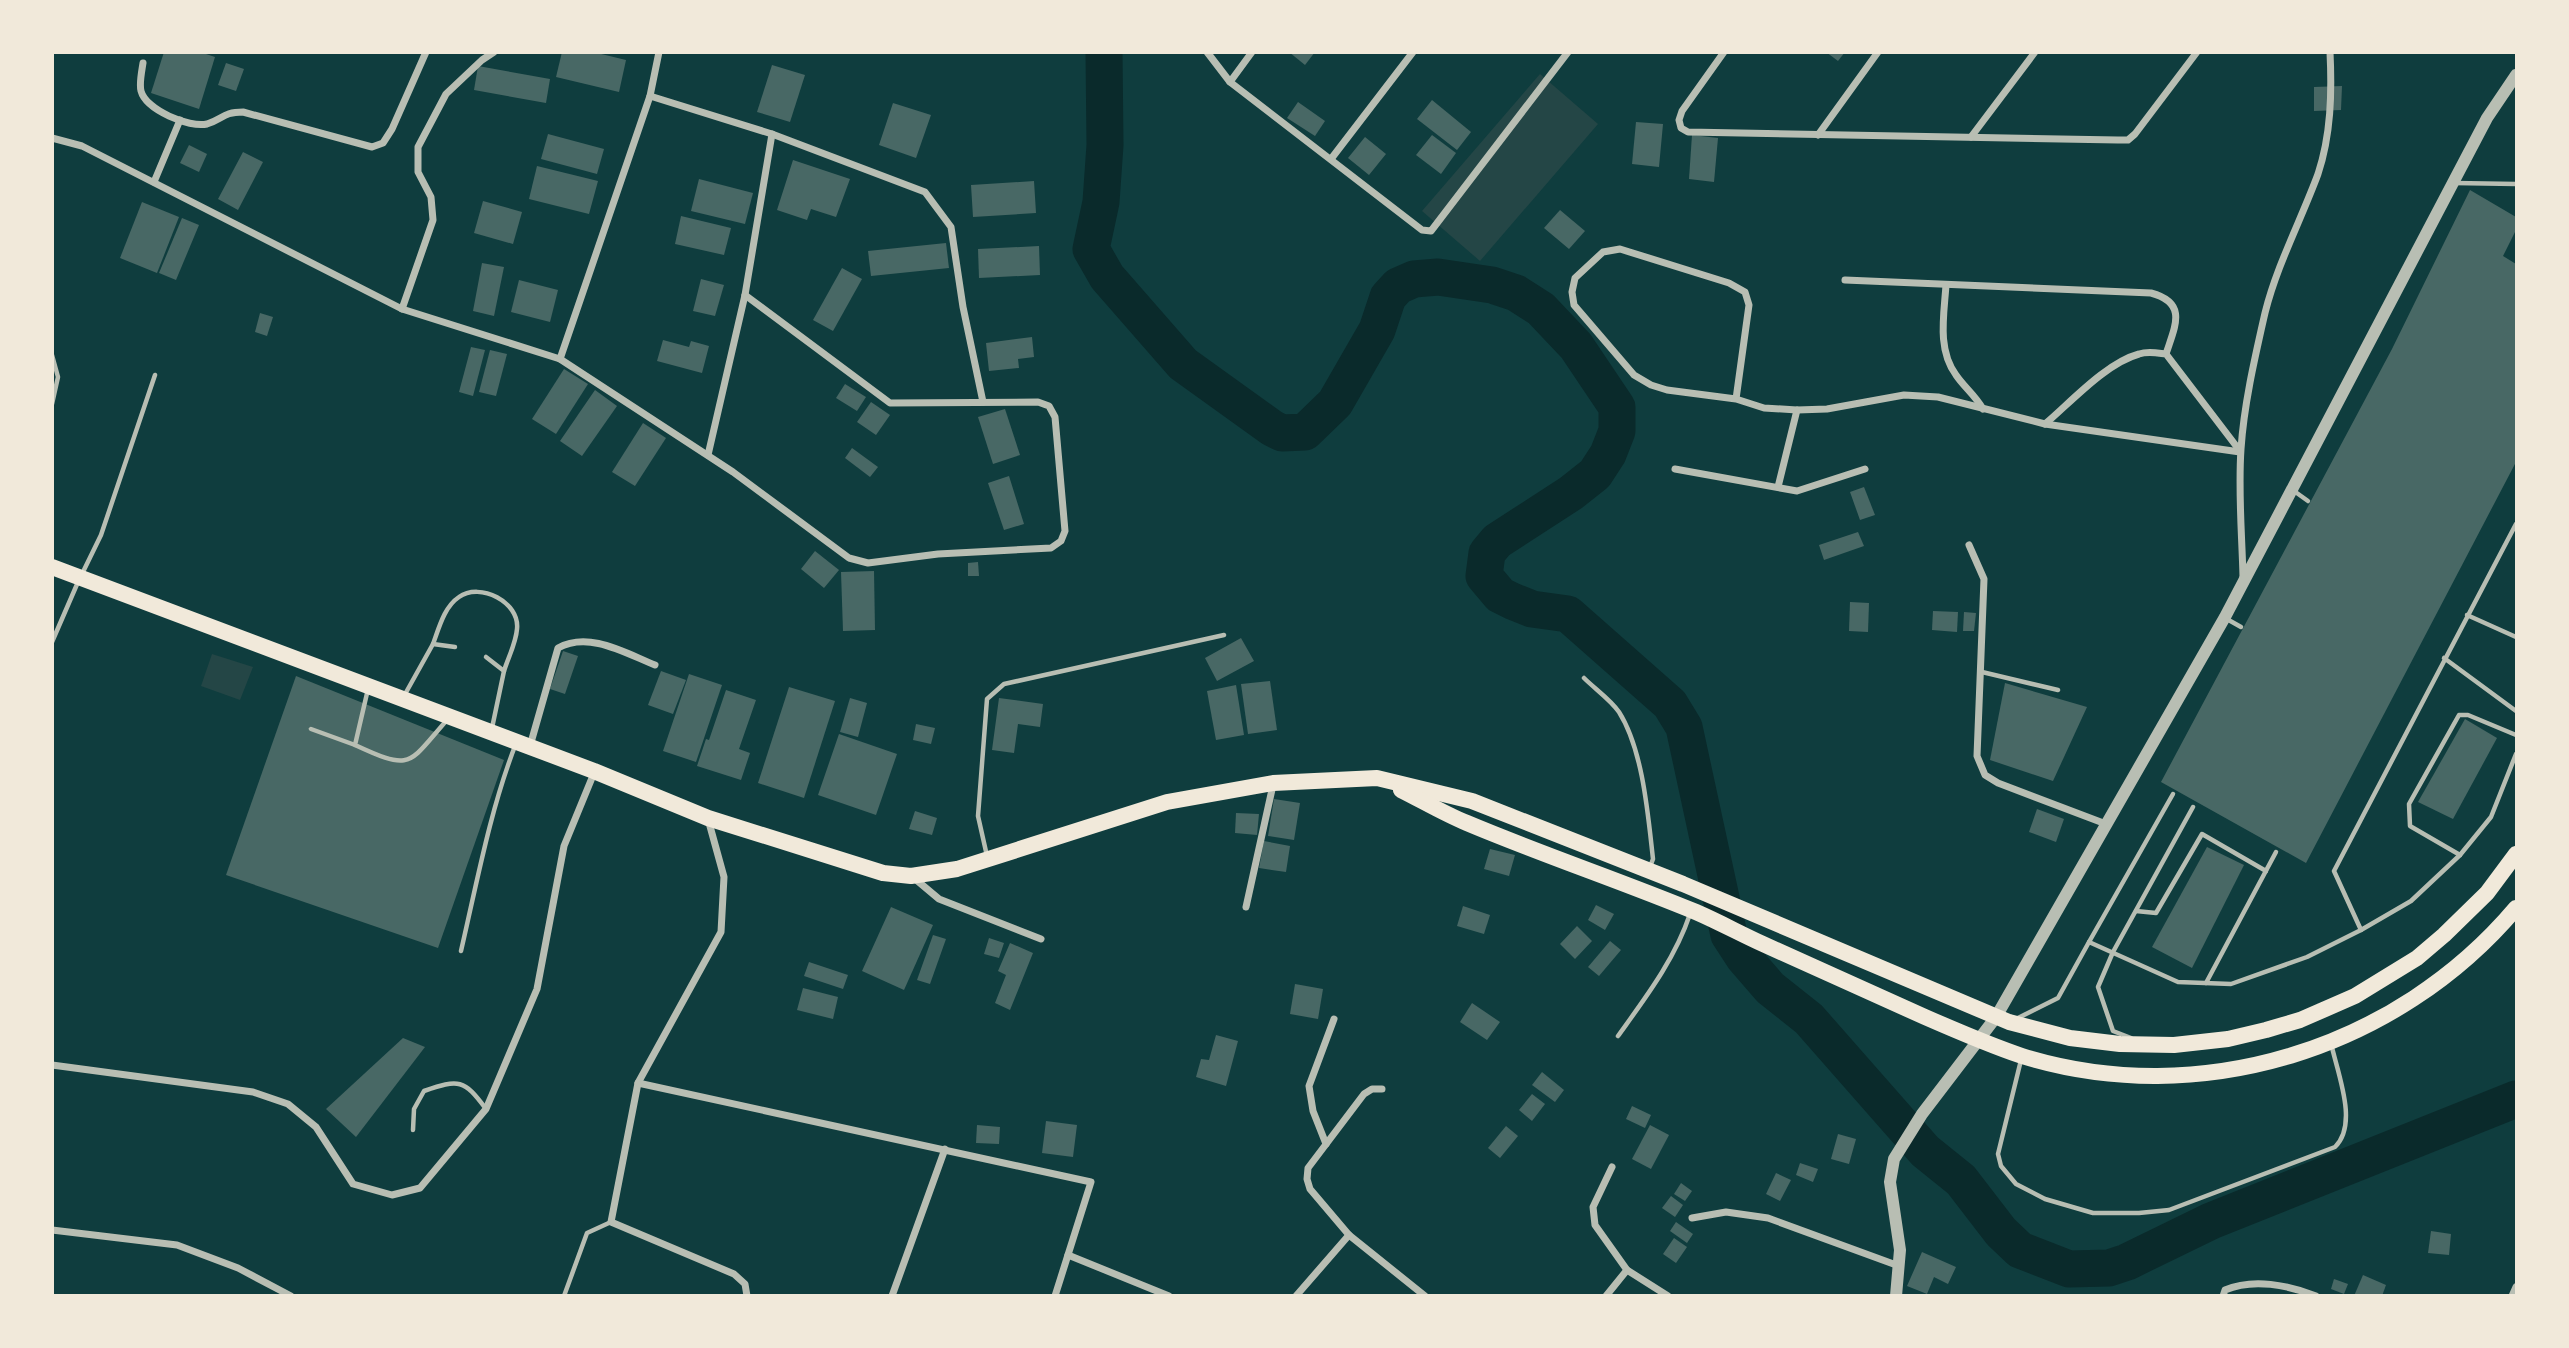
<svg xmlns="http://www.w3.org/2000/svg" width="2569" height="1348" font-family="Figtree,sans-serif">
	<style>
		.green { fill: #244646 }
		.lines { fill: none; stroke-linecap: round; stroke-linejoin: round }
		.river { stroke: #0a2a2b; stroke-width: 37 }
		.building { fill: #486865 }
		.service { stroke: #b8beb3; stroke-width: 4.5 }
		.minor { stroke: #b8beb3; stroke-width: 7 }
		.tertiary { stroke: #b8beb3; stroke-width: 12 }
		.primary { stroke: #f1e9da; stroke-width: 16 }
	</style>
	<rect width="100%" height="100%" fill="#0f3d3e"/>
	<g class="green">
		<polygon points="1540,74 1598,124 1480,261 1422,211"/>
		<polygon points="212,654 253,667 240,700 201,686"/>
	</g>
	<g class="lines">
		<polyline class="river" points="1104,52 1105,145 1101,202 1091,249 1107,277 1183,364 1272,428 1282,433 1305,432 1335,403 1377,330 1388,297 1398,286 1414,279 1438,277 1492,285 1516,293 1541,309 1576,346 1617,407 1617,431 1608,454 1595,474 1571,493 1497,541 1487,553 1484,576 1500,595 1512,601 1532,609 1568,614 1670,704 1684,727 1729,935 1744,958 1770,988 1809,1019 1925,1151 1961,1180 2001,1232 2020,1250 2069,1269 2109,1268 2127,1262 2211,1221 2516,1099"/>
	</g>
	<g class="building">
		<polygon points="164,52 200,52 215,57 199,109 151,93"/>
		<polygon points="562,52 593,52 626,60 619,92 556,77"/>
		<polygon points="1289,52 1315,52 1305,65"/>
		<polygon points="1826,52 1845,52 1838,61"/>
		<polygon points="226,63 244,69 236,91 218,85"/>
		<polygon points="772,65 805,75 790,122 757,112"/>
		<polygon points="478,66 550,79 546,103 474,90"/>
		<polygon points="2342,86 2341,110 2314,111 2314,87"/>
		<polygon points="1432,100 1471,132 1457,150 1417,119"/>
		<polygon points="1298,102 1325,121 1315,136 1287,118"/>
		<polygon points="893,103 931,115 916,158 879,145"/>
		<polygon points="1636,122 1663,124 1659,167 1632,164"/>
		<polygon points="548,134 604,149 597,174 541,159"/>
		<polygon points="1432,135 1456,153 1441,174 1416,155"/>
		<polygon points="1692,135 1718,138 1714,182 1689,179"/>
		<polygon points="1365,137 1386,154 1369,175 1348,158"/>
		<polygon points="189,145 207,154 199,172 180,163"/>
		<polygon points="243,152 263,162 238,210 218,199"/>
		<polygon points="793,160 850,179 836,217 811,209 807,220 777,210"/>
		<polygon points="537,166 598,181 589,214 529,199"/>
		<polygon points="699,179 753,193 745,224 691,211"/>
		<polygon points="1034,181 1036,213 973,217 971,185"/>
		<polygon points="2470,190 2516,217 2516,230 2503,256 2516,264 2516,462 2306,863 2161,782 2392,349"/>
		<polygon points="483,201 522,212 513,244 474,233"/>
		<polygon points="142,202 179,217 157,273 120,258"/>
		<polygon points="1560,210 1585,231 1569,249 1544,228"/>
		<polygon points="681,216 731,228 724,255 675,244"/>
		<polygon points="182,218 199,225 176,280 159,273"/>
		<polygon points="946,243 949,268 871,276 868,251"/>
		<polygon points="1039,246 1040,275 979,278 978,249"/>
		<polygon points="482,263 504,267 494,316 473,311"/>
		<polygon points="842,268 862,279 833,331 813,320"/>
		<polygon points="701,279 724,285 715,316 693,311"/>
		<polygon points="519,280 558,290 550,322 511,312"/>
		<polygon points="260,313 273,317 267,336 255,332"/>
		<polygon points="1032,337 1034,357 1018,359 1019,368 989,371 986,343"/>
		<polygon points="663,340 689,347 691,341 709,346 702,373 657,361"/>
		<polygon points="471,347 485,350 473,396 459,392"/>
		<polygon points="490,350 507,354 496,396 479,392"/>
		<polygon points="564,369 588,384 556,434 532,419"/>
		<polygon points="845,384 866,397 857,411 836,398"/>
		<polygon points="595,390 617,406 582,456 560,441"/>
		<polygon points="871,402 890,415 876,435 857,422"/>
		<polygon points="1005,409 1020,455 993,464 978,417"/>
		<polygon points="643,423 666,438 635,486 612,472"/>
		<polygon points="852,448 878,467 870,477 845,458"/>
		<polygon points="1009,476 1024,524 1004,530 988,483"/>
		<polygon points="1864,487 1875,515 1860,520 1850,492"/>
		<polygon points="1858,532 1864,546 1824,560 1819,545"/>
		<polygon points="815,551 839,570 824,588 801,569"/>
		<polygon points="978,562 979,576 968,576 968,563"/>
		<polygon points="874,571 875,630 843,631 841,572"/>
		<polygon points="1850,602 1869,603 1868,632 1849,631"/>
		<polygon points="1933,611 1958,612 1957,632 1932,630"/>
		<polygon points="1964,612 1976,613 1974,631 1963,631"/>
		<polygon points="1241,638 1254,661 1217,681 1205,658"/>
		<polygon points="563,651 578,656 565,694 550,689"/>
		<polygon points="661,671 686,680 673,714 648,705"/>
		<polygon points="689,674 722,685 696,762 663,751"/>
		<polygon points="296,676 504,760 438,948 226,875"/>
		<polygon points="1270,681 1277,730 1248,734 1241,684"/>
		<polygon points="2005,683 2087,707 2053,781 1990,760"/>
		<polygon points="1236,685 1244,735 1216,740 1207,691"/>
		<polygon points="789,687 835,701 804,798 758,783"/>
		<polygon points="726,690 756,700 739,749 750,753 741,780 697,766 706,739 709,740"/>
		<polygon points="850,698 867,703 858,737 840,732"/>
		<polygon points="999,698 1043,704 1040,727 1018,724 1014,753 992,750"/>
		<polygon points="2465,719 2497,738 2453,819 2418,802"/>
		<polygon points="916,724 935,728 931,744 913,740"/>
		<polygon points="839,734 897,754 876,815 818,795"/>
		<polygon points="1274,799 1300,803 1294,840 1268,836"/>
		<polygon points="2037,809 2064,819 2056,842 2029,832"/>
		<polygon points="915,811 937,818 932,835 909,829"/>
		<polygon points="1236,813 1259,814 1257,835 1235,833"/>
		<polygon points="1264,841 1290,846 1286,872 1259,868"/>
		<polygon points="2207,847 2244,865 2192,968 2152,947"/>
		<polygon points="1490,849 1515,855 1509,876 1484,869"/>
		<polygon points="1596,905 1614,914 1605,930 1588,920"/>
		<polygon points="1463,906 1490,915 1484,934 1457,926"/>
		<polygon points="891,907 933,925 904,990 862,971"/>
		<polygon points="1577,926 1592,941 1575,959 1560,944"/>
		<polygon points="933,935 946,939 930,984 917,980"/>
		<polygon points="989,938 1004,943 999,958 984,954"/>
		<polygon points="1610,941 1621,950 1599,976 1588,967"/>
		<polygon points="1010,943 1033,953 1010,1010 995,1003 1006,975 998,971"/>
		<polygon points="809,962 848,975 843,989 804,976"/>
		<polygon points="1295,984 1323,989 1318,1019 1290,1014"/>
		<polygon points="803,988 838,997 833,1019 797,1010"/>
		<polygon points="1472,1003 1500,1022 1487,1040 1460,1022"/>
		<polygon points="1216,1035 1238,1041 1226,1086 1196,1077 1201,1059 1209,1060"/>
		<polygon points="403,1038 425,1047 356,1137 326,1109"/>
		<polygon points="1542,1072 1564,1090 1555,1102 1532,1085"/>
		<polygon points="1532,1094 1545,1104 1532,1121 1519,1110"/>
		<polygon points="1632,1106 1651,1115 1645,1128 1626,1119"/>
		<polygon points="1046,1121 1077,1125 1073,1157 1042,1153"/>
		<polygon points="977,1125 1000,1127 999,1144 976,1143"/>
		<polygon points="1650,1125 1669,1135 1651,1169 1632,1159"/>
		<polygon points="1506,1126 1518,1136 1500,1158 1488,1148"/>
		<polygon points="1838,1134 1856,1139 1849,1164 1831,1159"/>
		<polygon points="1800,1163 1818,1169 1813,1182 1796,1175"/>
		<polygon points="1776,1173 1791,1180 1780,1201 1766,1194"/>
		<polygon points="1681,1183 1692,1191 1685,1201 1674,1194"/>
		<polygon points="1671,1196 1683,1205 1675,1217 1662,1208"/>
		<polygon points="1676,1222 1693,1234 1687,1243 1670,1231"/>
		<polygon points="2431,1231 2451,1234 2449,1255 2428,1253"/>
		<polygon points="1674,1238 1687,1247 1676,1263 1663,1254"/>
		<polygon points="1922,1252 1956,1267 1948,1284 1934,1277 1927,1294 1907,1286"/>
		<polygon points="2363,1275 2386,1285 2382,1296 2354,1296"/>
		<polygon points="2334,1279 2348,1284 2344,1294 2331,1289"/>
	</g>
	<g class="lines">
		<g class="service">
			<polyline points="2454,183 2516,184"/>
			<polyline points="52,355 58,377 52,404"/>
			<polyline points="2294,491 2308,501"/>
			<polyline points="2516,524 2334,871 2361,930 2411,901 2460,855 2491,817 2516,754"/>
			<polyline points="82,574 101,535 155,375"/>
			<polyline points="2467,615 2516,637"/>
			<polyline points="2225,618 2241,627"/>
			<polyline points="52,642 78,582"/>
			<path d="M433 644C439 628 444 607 459 597 480 582 520 602 517 629 516 643 508 658 504 671"/>
			<polyline points="486,657 504,671 492,728"/>
			<polyline points="2444,658 2516,711"/>
			<polyline points="1982,672 2058,690"/>
			<path d="M1584 678C1595 689 1611 700 1619 712 1643 750 1648 815 1653 859L1650 867"/>
			<path d="M368 689 355 745C413 772 408 764 447 720"/>
			<polyline points="404,696 433,644 455,647"/>
			<polyline points="311,729 355,745"/>
			<polyline points="2460,855 2410,826 2409,804 2459,715 2468,715 2516,735"/>
			<polyline points="987,856 978,816 987,699 1004,684 1224,635"/>
			<polyline points="2136,911 2156,913 2202,834 2266,871"/>
			<polyline points="2089,942 2173,794"/>
			<path d="M461 951C477 882 490 811 515 746"/>
			<polyline points="2206,983 2276,852"/>
			<polyline points="2018,1018 2058,998 2089,942 2178,982 2231,984 2307,957 2361,930"/>
			<path d="M1618 1036C1646 997 1675 959 1690 914"/>
			<polyline points="2131,1038 2113,1031 2098,987 2113,952 2193,807"/>
			<path d="M2021 1060 1998 1154 2001 1166 2016 1184 2045 1199 2093 1213H2139L2169 1210 2335 1147C2359 1124 2337 1072 2331 1043"/>
			<path d="M413 1130 414 1109 424 1091C459 1079 464 1079 486 1109"/>
			<polyline points="564,1296 587,1233 611,1222"/>
		</g>
		<g class="minor">
			<polyline points="1207,52 1230,82 1422,230 1431,231 1568,52"/>
			<polyline points="1724,52 1682,111 1679,120 1681,128 1688,132 2118,140 2128,140 2135,134 2197,52"/>
			<path d="M143 63C142 70 139 83 141 91 146 110 189 128 207 124 223 119 223 112 243 112L372 147 383 143 392 129 426 52"/>
			<polyline points="1230,82 1252,52"/>
			<polyline points="650,96 772,134 925,192 951,227 963,307 983,402"/>
			<polyline points="1818,135 1878,52"/>
			<polyline points="1971,137 2035,52"/>
			<polyline points="52,138 82,146 402,309 560,359 733,472 849,558 868,563 938,554 1051,548 1061,541 1065,531 1055,417 1049,406 1038,402 890,403 745,295"/>
			<polyline points="1331,159 1413,52"/>
			<polyline points="154,182 180,120"/>
			<path d="M1845 280 2151 293C2188 303 2175 326 2166 354"/>
			<path d="M1946 285C1944 315 1937 349 1956 375 1964 387 1975 395 1983 409"/>
			<polyline points="402,309 433,220 431,197 418,172 418,147 446,94 482,60 494,52"/>
			<polyline points="560,359 650,96 659,52"/>
			<polyline points="1736,399 1749,305 1745,292 1729,283 1620,249 1603,252 1575,278 1572,292 1574,305 1634,375 1651,385 1667,390 1736,399 1764,408 1797,410 1827,409 1904,395 1938,397 2045,424 2240,452"/>
			<path d="M2045 424C2071 402 2106 363 2139 354 2148 351 2157 353 2166 354L2240 451"/>
			<polyline points="708,455 745,295 772,134"/>
			<polyline points="1675,469 1797,491 1865,469"/>
			<polyline points="1778,487 1797,410"/>
			<polyline points="1969,545 1984,579 1977,756 1985,775 1998,783 2106,824"/>
			<path d="M2243 577C2242 535 2238 492 2241 449 2244 404 2255 357 2265 313 2277 265 2301 220 2318 174 2331 135 2332 93 2330 52"/>
			<path d="M530 746 558 648C589 631 625 653 655 665"/>
			<polyline points="708,819 724,877 721,932 638,1083 611,1222 734,1274 745,1284 747,1296"/>
			<polyline points="914,878 939,899 1041,939"/>
			<polyline points="1246,907 1273,785"/>
			<polyline points="52,1065 253,1092 288,1104 316,1127 353,1184 392,1195 420,1188 486,1109 537,989 564,846 594,773"/>
			<polyline points="638,1083 1091,1182 1055,1296"/>
			<polyline points="1382,1089 1372,1089 1364,1094 1308,1168 1307,1179 1310,1189 1349,1235 1425,1296"/>
			<polyline points="1326,1144 1313,1111 1309,1086 1334,1019"/>
			<polyline points="1612,1167 1593,1207 1595,1225 1627,1270 1668,1296"/>
			<polyline points="1692,1218 1726,1212 1768,1218 1899,1266"/>
			<polyline points="52,1230 177,1245 238,1268 291,1296"/>
			<polyline points="1068,1255 1169,1296"/>
			<polyline points="892,1296 945,1149"/>
			<polyline points="1296,1296 1349,1235"/>
			<polyline points="1606,1296 1627,1270"/>
			<path d="M2223 1296 2225 1290C2253 1278 2288 1285 2316 1296"/>
			<polyline points="2512,1296 2516,1287"/>
		</g>
		<polyline class="tertiary" points="1896,1296 1900,1250 1890,1182 1894,1159 1922,1114 1996,1017 2225,617 2487,118 2516,75"/>
		<g class="primary">
			<polyline points="52,567 594,771 708,818 883,873 911,876 957,869 1167,802 1273,783 1377,778 1472,801 1683,884 2009,1022 2070,1038 2120,1044 2174,1045 2228,1039 2266,1030 2300,1020 2355,996 2417,958 2444,935 2487,893 2516,854"/>
			<path d="M1401 790C1423 801 1445 814 1467 823 1543 855 1621 881 1696 912 1719 922 1741 934 1763 944 1817 968 1871 993 1925 1017 1957 1031 1989 1045 2022 1056 2200 1111 2397 1049 2516 908"/>
		</g>
	</g>
	<rect width="2569" height="1348" fill="none" stroke="#f1e9da" stroke-width="108"/>
</svg>
